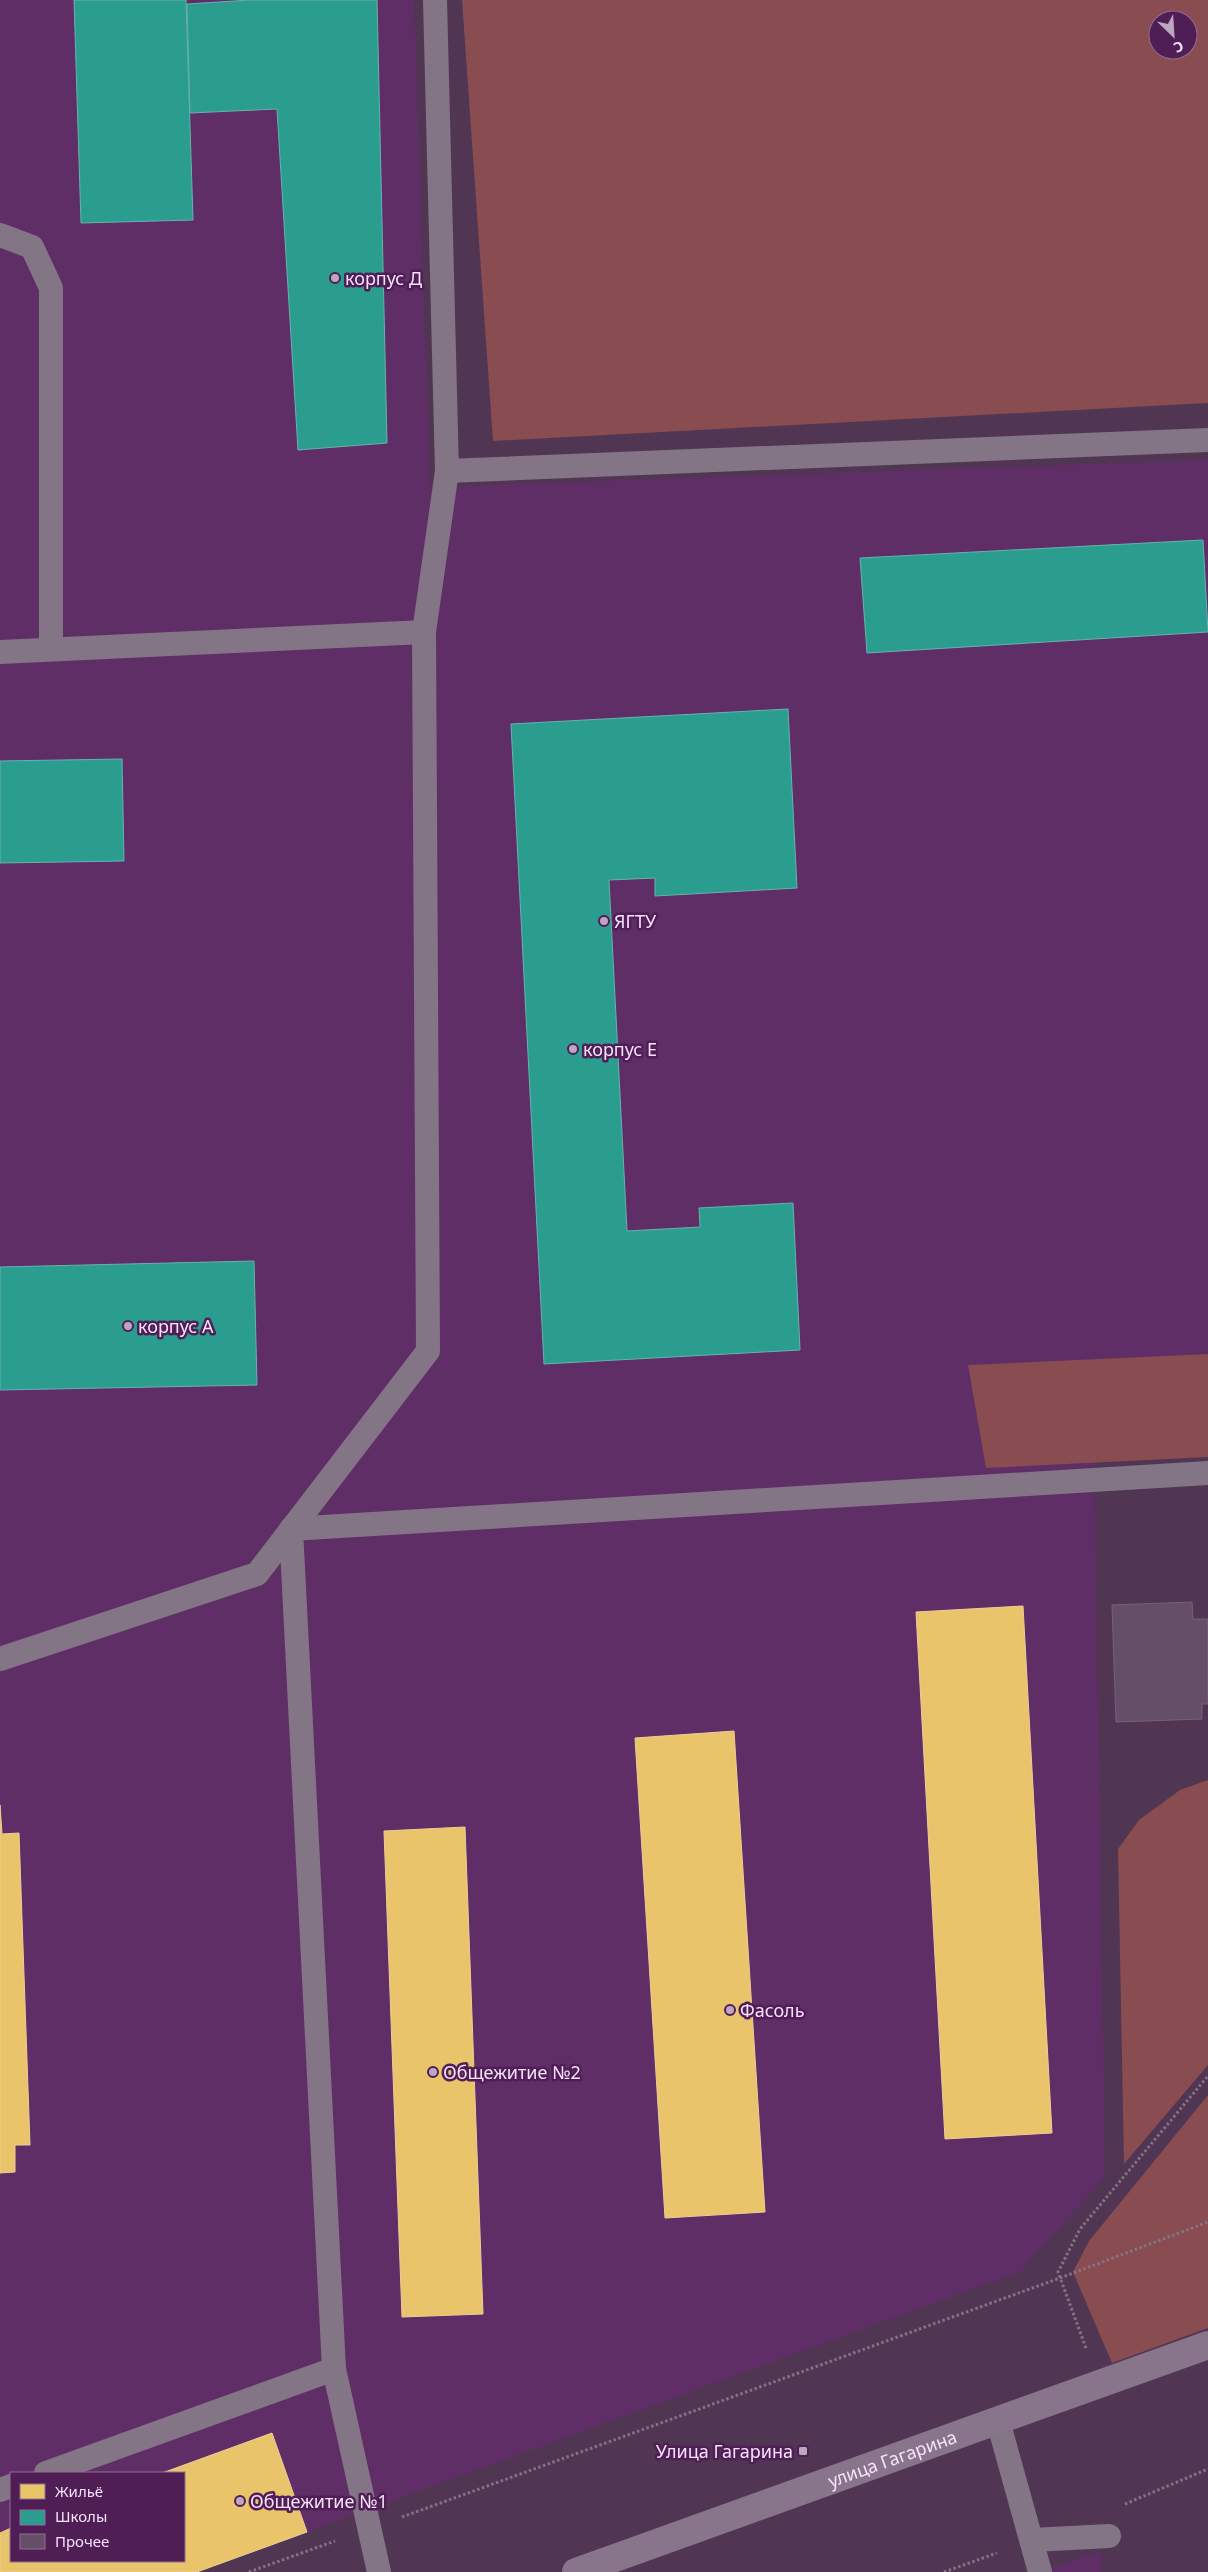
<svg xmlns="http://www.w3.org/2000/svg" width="1208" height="2572" font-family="'Noto Sans',sans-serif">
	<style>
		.built { fill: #602e67; fill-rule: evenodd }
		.green { fill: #894c50; fill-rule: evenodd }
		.homes { fill: #e9c46a; stroke: #eecd96 }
		.schools { fill: #2a9d8f; stroke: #68b2b0 }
		.building { fill: #654f68; stroke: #76617a }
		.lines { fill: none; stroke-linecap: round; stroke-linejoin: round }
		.path { stroke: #847385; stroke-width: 3; stroke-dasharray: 2.5 2.5; stroke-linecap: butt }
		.service { stroke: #847586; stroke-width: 24 }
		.secondary { stroke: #88758b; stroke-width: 28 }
		.poi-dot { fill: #bda6c1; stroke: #4e1e55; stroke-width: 2 }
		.labels { text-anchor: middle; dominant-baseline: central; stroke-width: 5; stroke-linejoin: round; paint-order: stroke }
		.poi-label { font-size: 18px; fill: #f8e2fc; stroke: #4e1e55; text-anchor: start }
		.street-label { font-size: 18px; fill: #f8e2fc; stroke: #4e1e55 }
	</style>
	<rect width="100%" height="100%" fill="#503653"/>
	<g class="built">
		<path d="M0 0H414L430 487 1208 460V1354L969 1365 986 1468 1094 1463 1105 2177 1019 2272 197 2572H0ZM11 2473H184V2561H11Z"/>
		<polygon points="1101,2551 1102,2572 1039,2572 1040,2572"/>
	</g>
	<g class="green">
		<path d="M462 0H1208V403L493 441ZM1158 20H1188V50H1158Z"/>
		<polygon points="1208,1354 1208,1457 986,1468 968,1365"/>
		<polygon points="1208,1780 1208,2065 1124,2164 1118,1849 1139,1820 1180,1790"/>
		<polygon points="1208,2095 1208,2328 1112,2363 1073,2272 1089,2241"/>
	</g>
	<g class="homes">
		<polygon points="1023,1606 1052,2133 945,2139 916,1612"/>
		<polygon points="734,1731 765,2212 665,2218 635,1738"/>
		<polygon points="0,1805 2,1834 19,1833 30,2145 15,2145 15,2172 0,2173"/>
		<polygon points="465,1827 483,2314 402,2317 384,1831"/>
		<polygon points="272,2433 307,2532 197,2572 0,2572 0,2533 11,2528 11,2561 184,2561 184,2473 162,2473"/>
	</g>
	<g class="schools">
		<polygon points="74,0 186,0 193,220 81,223"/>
		<polygon points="250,0 377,0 387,443 298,450 277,109 190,113 187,4"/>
		<polygon points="1203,540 1208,632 867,653 860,558"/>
		<polygon points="788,709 797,888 655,896 655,878 609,880 627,1231 700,1227 699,1208 793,1203 800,1350 544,1364 511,724"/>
		<polygon points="122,759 124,861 0,863 0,761"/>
		<polygon points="254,1261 257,1385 0,1390 0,1267"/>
	</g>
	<polygon class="building" points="1192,1602 1193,1619 1208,1619 1208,1704 1202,1704 1202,1719 1116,1722 1112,1605"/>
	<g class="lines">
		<g class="path">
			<polyline points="1086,2348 1058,2272 1080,2229 1208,2076"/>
			<polyline points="1125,2504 1208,2469"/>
			<polyline points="402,2517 1060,2278 1208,2222"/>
			<polyline points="249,2572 335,2541"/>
			<polyline points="944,2572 997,2553"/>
		</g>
		<g class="service">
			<polyline points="0,235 32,247 51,288 51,649"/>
			<polyline points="447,471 1208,440"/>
			<polyline points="0,652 424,632"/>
			<polyline points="0,1659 257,1574 428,1351 424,632 447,471 435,0"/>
			<polyline points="998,2421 1040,2572"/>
			<polyline points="46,2473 334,2369"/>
			<polyline points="0,2490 11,2486"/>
			<polyline points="1032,2540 1109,2536"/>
			<polyline points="379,2572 334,2369 291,1529 1208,1473"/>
		</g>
		<path class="secondary" id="s1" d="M576 2572 1208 2345"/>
	</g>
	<g class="poi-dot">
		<circle cx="335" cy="278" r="5"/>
		<circle cx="604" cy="921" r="5"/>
		<circle cx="573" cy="1049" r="5"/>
		<circle cx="128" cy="1326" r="5"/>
		<circle cx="730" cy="2010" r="5"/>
		<circle cx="433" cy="2072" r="5"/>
		<rect x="798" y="2446" width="10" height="10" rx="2.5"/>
		<circle cx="240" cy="2501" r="5"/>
	</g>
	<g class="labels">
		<g class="poi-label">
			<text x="345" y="278">корпус Д</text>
			<text x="614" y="921">ЯГТУ</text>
			<text x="583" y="1049">корпус Е</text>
			<text x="138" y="1326">корпус А</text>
			<text x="740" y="2010">Фасоль</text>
			<text x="443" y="2072">Общежитие №2</text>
			<text x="793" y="2451" text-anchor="end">Улица Гагарина</text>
			<text x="250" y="2501">Общежитие №1</text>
		</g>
		<g class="street-label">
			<text stroke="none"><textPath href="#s1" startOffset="336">улица Гагарина</textPath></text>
		</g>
	</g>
	<rect x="10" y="2472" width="175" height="90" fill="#4e1e55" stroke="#926c98"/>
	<rect x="20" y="2484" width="25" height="15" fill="#e9c46a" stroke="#926c98"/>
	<text x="55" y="2497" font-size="15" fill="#f8e2fc">Жильё</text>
	<rect x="20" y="2510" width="25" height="15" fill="#2a9d8f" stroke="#926c98"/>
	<text x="55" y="2522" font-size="15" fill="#f8e2fc">Школы</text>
	<rect x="20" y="2534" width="25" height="15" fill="#654f68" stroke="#926c98"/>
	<text x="55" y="2547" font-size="15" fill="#f8e2fc">Прочее</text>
	<g transform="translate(1173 35) rotate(155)"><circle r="24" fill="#4e1e55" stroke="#926c98"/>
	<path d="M0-4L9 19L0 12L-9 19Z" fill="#bda6c1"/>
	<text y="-8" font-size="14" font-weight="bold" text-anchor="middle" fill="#f8e2fc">С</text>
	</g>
</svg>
